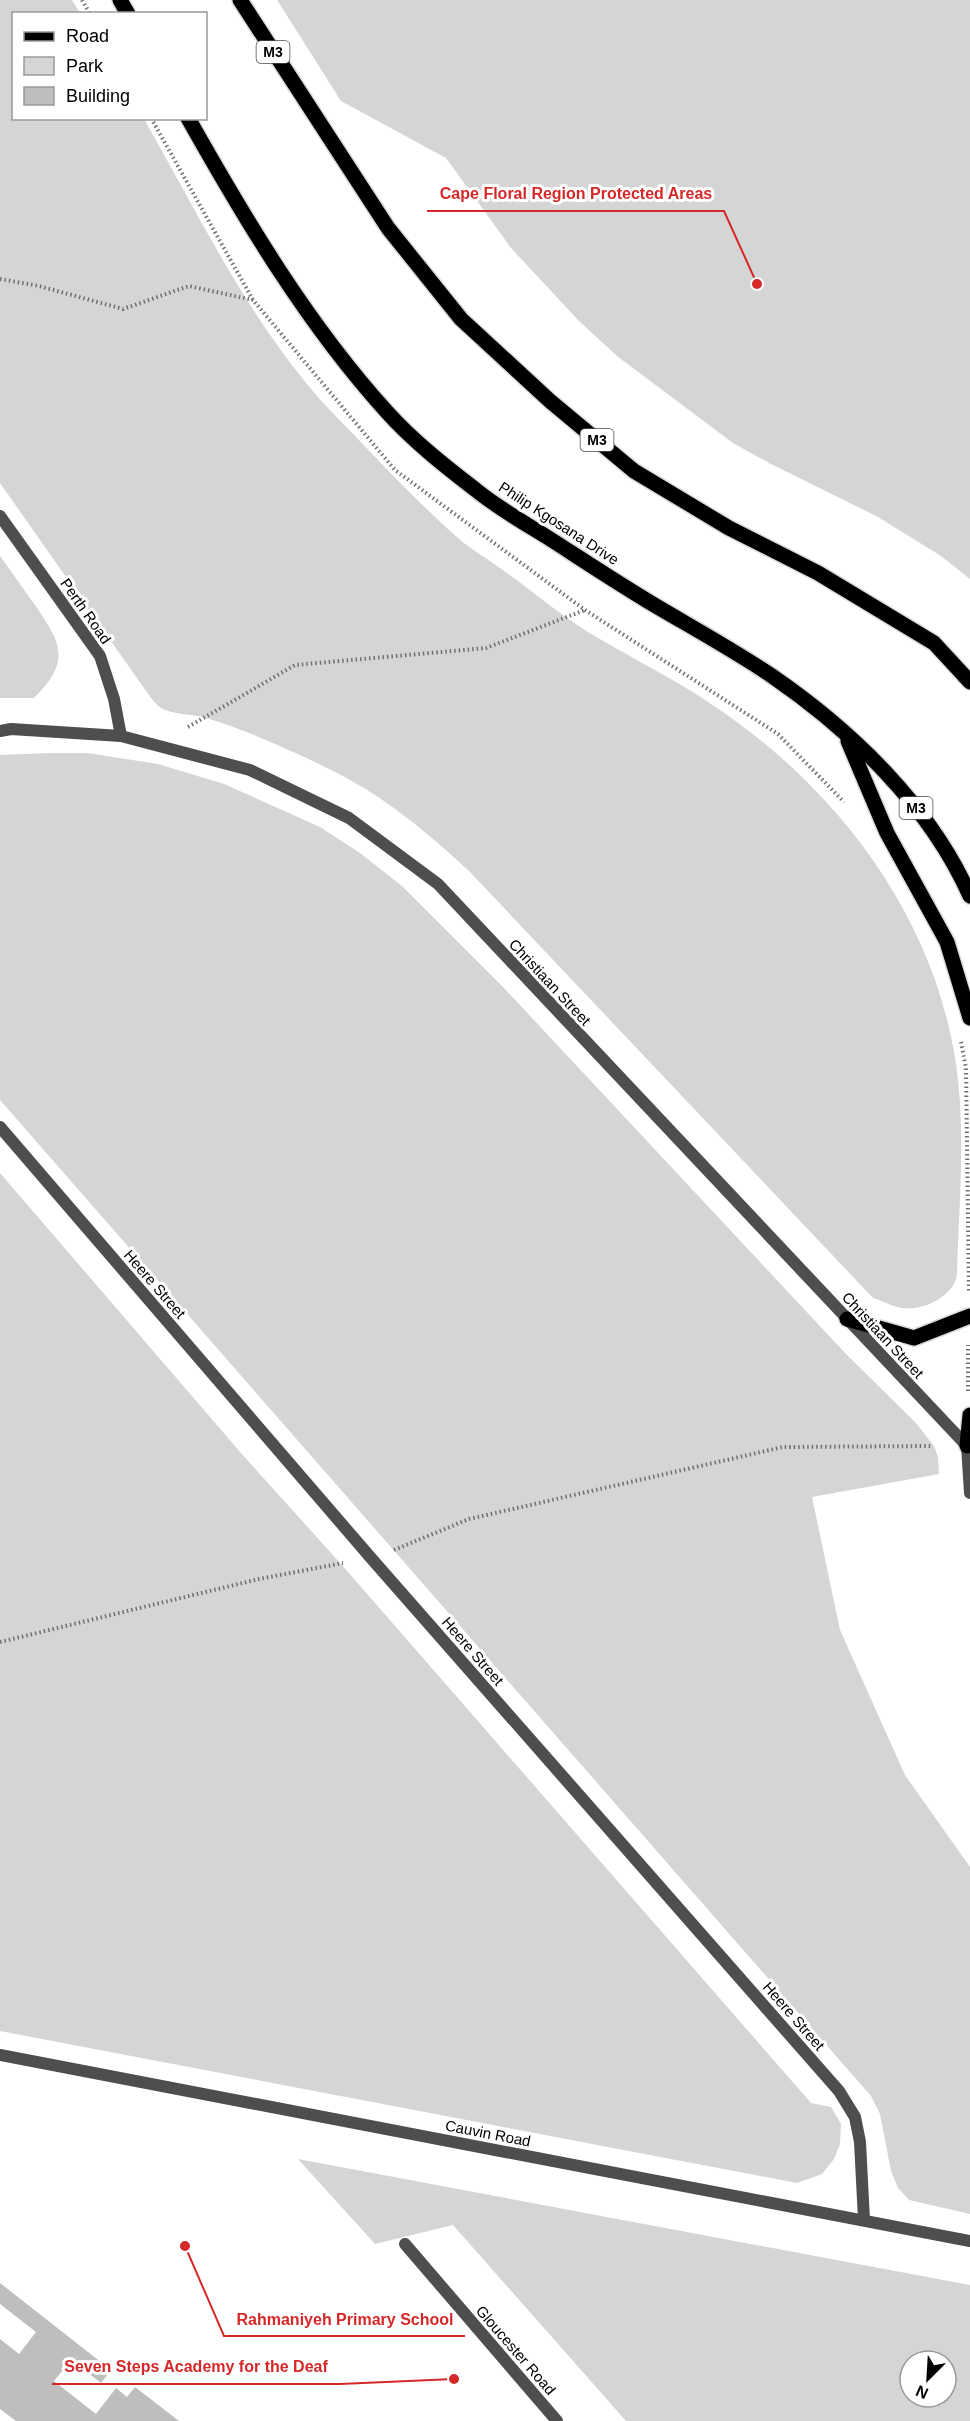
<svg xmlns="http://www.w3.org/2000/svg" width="970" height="2421" font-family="Arial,sans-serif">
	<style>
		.green { fill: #d5d5d5; fill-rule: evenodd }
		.building { fill: #bebebe }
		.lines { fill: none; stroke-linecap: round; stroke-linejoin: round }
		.primary-casing { stroke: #dbdbdb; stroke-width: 18 }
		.path { stroke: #707070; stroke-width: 4; stroke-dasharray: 1.5 3; stroke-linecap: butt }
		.lane { stroke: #4e4e4e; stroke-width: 12 }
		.street { stroke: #4e4e4e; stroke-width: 12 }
		.primary { stroke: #000; stroke-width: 15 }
		.labels { text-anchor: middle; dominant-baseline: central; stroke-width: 6; stroke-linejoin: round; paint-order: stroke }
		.shield { fill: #fff; stroke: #4c4c4c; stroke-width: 1.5 }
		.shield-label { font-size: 14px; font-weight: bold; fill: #000 }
		.street-label { font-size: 15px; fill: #000; stroke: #fff }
		.leader { fill: none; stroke: #d62828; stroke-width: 2 }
		.callout-dot { fill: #d62828; stroke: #fff; stroke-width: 2 }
		.callout-label { font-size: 16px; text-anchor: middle; font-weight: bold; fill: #d62828; stroke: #fff; stroke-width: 6; stroke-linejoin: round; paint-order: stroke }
	</style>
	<rect width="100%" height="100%" fill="#fff"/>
	<g class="green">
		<path d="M0 0H72L80 13 14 14V118L144 119C195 208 241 304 307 384 322 403 340 420 356 437 389 472 422 506 458 538 470 549 484 556 497 566 528 587 556 612 588 632 624 654 663 673 699 696 829 778 933 909 956 1064 966 1132 959 1204 957 1272 957 1295 924 1311 903 1308 893 1307 883 1301 873 1298L469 871C428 833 384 796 333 771 295 752 247 730 206 718 193 714 178 715 165 710 157 707 151 698 146 691L0 483Z"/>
		<polygon points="277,0 970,0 970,579 941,556 878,517 771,464 733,443 617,356 579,321 511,248 446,158 341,101"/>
		<path d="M0 556C12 572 23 589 35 605 62 644 71 662 34 698H0Z"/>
		<polygon points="49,753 87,753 158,764 224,784 320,827 360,853 402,886 504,988 846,1354 916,1423 934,1446 938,1457 939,1474 812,1497 840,1630 905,1775 970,1867 970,2214 909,2200 898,2188 891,2171 880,2114 871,2096 0,1100 0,755"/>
		<polygon points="0,1173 241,1453 341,1564 811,2103 831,2107 841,2124 840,2144 834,2159 822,2174 797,2183 0,2031"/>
		<path d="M298 2159 970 2285V2421H626L453 2225 375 2244ZM910 2361H946V2397H910Z"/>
	</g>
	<polygon class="building" points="0,2283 111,2370 101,2383 71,2360 54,2381 96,2414 116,2388 127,2397 135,2387 179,2421 16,2421 0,2409 0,2339 19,2354 36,2332 0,2304"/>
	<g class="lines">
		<defs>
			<g id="primary">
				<polyline points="120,0 128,14"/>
				<polyline points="240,0 388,228 461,319 550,401 634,471 729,528 818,573 934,643 970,682"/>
				<path d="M188 118C246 221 308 325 387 412 413 441 446 467 476 490 498 508 523 522 547 537 583 560 619 584 656 606 695 629 735 651 772 676 852 731 930 806 970 896"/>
				<polyline points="848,741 887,833 947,942 970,1018"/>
				<polyline points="847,1319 914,1338 970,1316"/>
				<polyline points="967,1446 970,1415"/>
			</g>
		</defs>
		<use href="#primary" class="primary-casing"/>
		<g class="path">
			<polyline points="82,0 90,14"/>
			<polyline points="151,118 253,300 395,470 585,610 778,734 844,802"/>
			<polyline points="0,279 39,286 123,309 189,286 253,300"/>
			<polyline points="188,727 295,665 486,648 585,610"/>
			<polyline points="961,1042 966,1068 969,1292"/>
			<polyline points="968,1391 968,1345"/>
			<polyline points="394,1550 469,1519 783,1447 933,1446"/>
			<polyline points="0,1642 259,1579 343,1563"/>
		</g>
		<polyline class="lane" points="405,2244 557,2421"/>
		<g class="street">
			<polyline points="0,516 100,656 114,699 121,736"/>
			<polyline points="0,731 11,729 121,736 250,770 349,818 438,884 967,1446 970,1493"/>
			<polyline points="0,1127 371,1558 839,2091 855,2117 860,2142 864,2220"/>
			<polyline points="0,2055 970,2241"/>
		</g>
		<use href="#primary" class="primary"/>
	</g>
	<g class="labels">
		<g class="shield">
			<rect x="256.5" y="41" width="33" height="22" rx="4.5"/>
			<rect x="580.5" y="429" width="33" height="22" rx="4.5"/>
			<rect x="899.5" y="797" width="33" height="22" rx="4.5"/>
		</g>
		<g class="shield-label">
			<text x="273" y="52">M3</text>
			<text x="597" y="440">M3</text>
			<text x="916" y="808">M3</text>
		</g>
		<g class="street-label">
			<text transform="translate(559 523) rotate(33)">Philip Kgosana Drive</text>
			<text transform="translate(86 611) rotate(55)">Perth Road</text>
			<text transform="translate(550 982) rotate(47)">Christiaan Street</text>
			<text transform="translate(155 1284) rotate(49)">Heere Street</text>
			<text transform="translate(883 1335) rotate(47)">Christiaan Street</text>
			<text transform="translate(473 1651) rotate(49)">Heere Street</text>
			<text transform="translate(794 2016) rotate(49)">Heere Street</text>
			<text transform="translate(488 2133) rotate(11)">Cauvin Road</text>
			<text transform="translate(516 2350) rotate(49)">Gloucester Road</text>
		</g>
	</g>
	<path class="leader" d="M757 284L724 211H427M185 2246L224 2336H465M454 2379L340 2384H52"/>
	<g class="callout-dot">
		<circle cx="757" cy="284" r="6"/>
		<circle cx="185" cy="2246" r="6"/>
		<circle cx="454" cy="2379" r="6"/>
	</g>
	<g class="callout-label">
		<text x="576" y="199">Cape Floral Region Protected Areas</text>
		<text x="345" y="2325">Rahmaniyeh Primary School</text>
		<text x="196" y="2372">Seven Steps Academy for the Deaf</text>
	</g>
	<rect x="12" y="12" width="195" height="108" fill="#ffffff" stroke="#999999" stroke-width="1.5"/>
	<rect x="24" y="32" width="30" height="9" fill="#000000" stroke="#999999" stroke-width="1.5"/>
	<text x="66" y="42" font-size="18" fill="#000000">Road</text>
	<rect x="24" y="57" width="30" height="18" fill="#d5d5d5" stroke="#999999" stroke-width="1.5"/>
	<text x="66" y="72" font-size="18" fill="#000000">Park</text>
	<rect x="24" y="87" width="30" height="18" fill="#bebebe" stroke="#999999" stroke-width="1.5"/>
	<text x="66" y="102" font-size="18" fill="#000000">Building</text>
	<g transform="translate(928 2379) rotate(204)"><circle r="28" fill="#ffffff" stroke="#999999" stroke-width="1.5"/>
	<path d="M0-4.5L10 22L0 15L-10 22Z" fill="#000000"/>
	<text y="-9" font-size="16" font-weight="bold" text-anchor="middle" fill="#000000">N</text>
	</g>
</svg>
